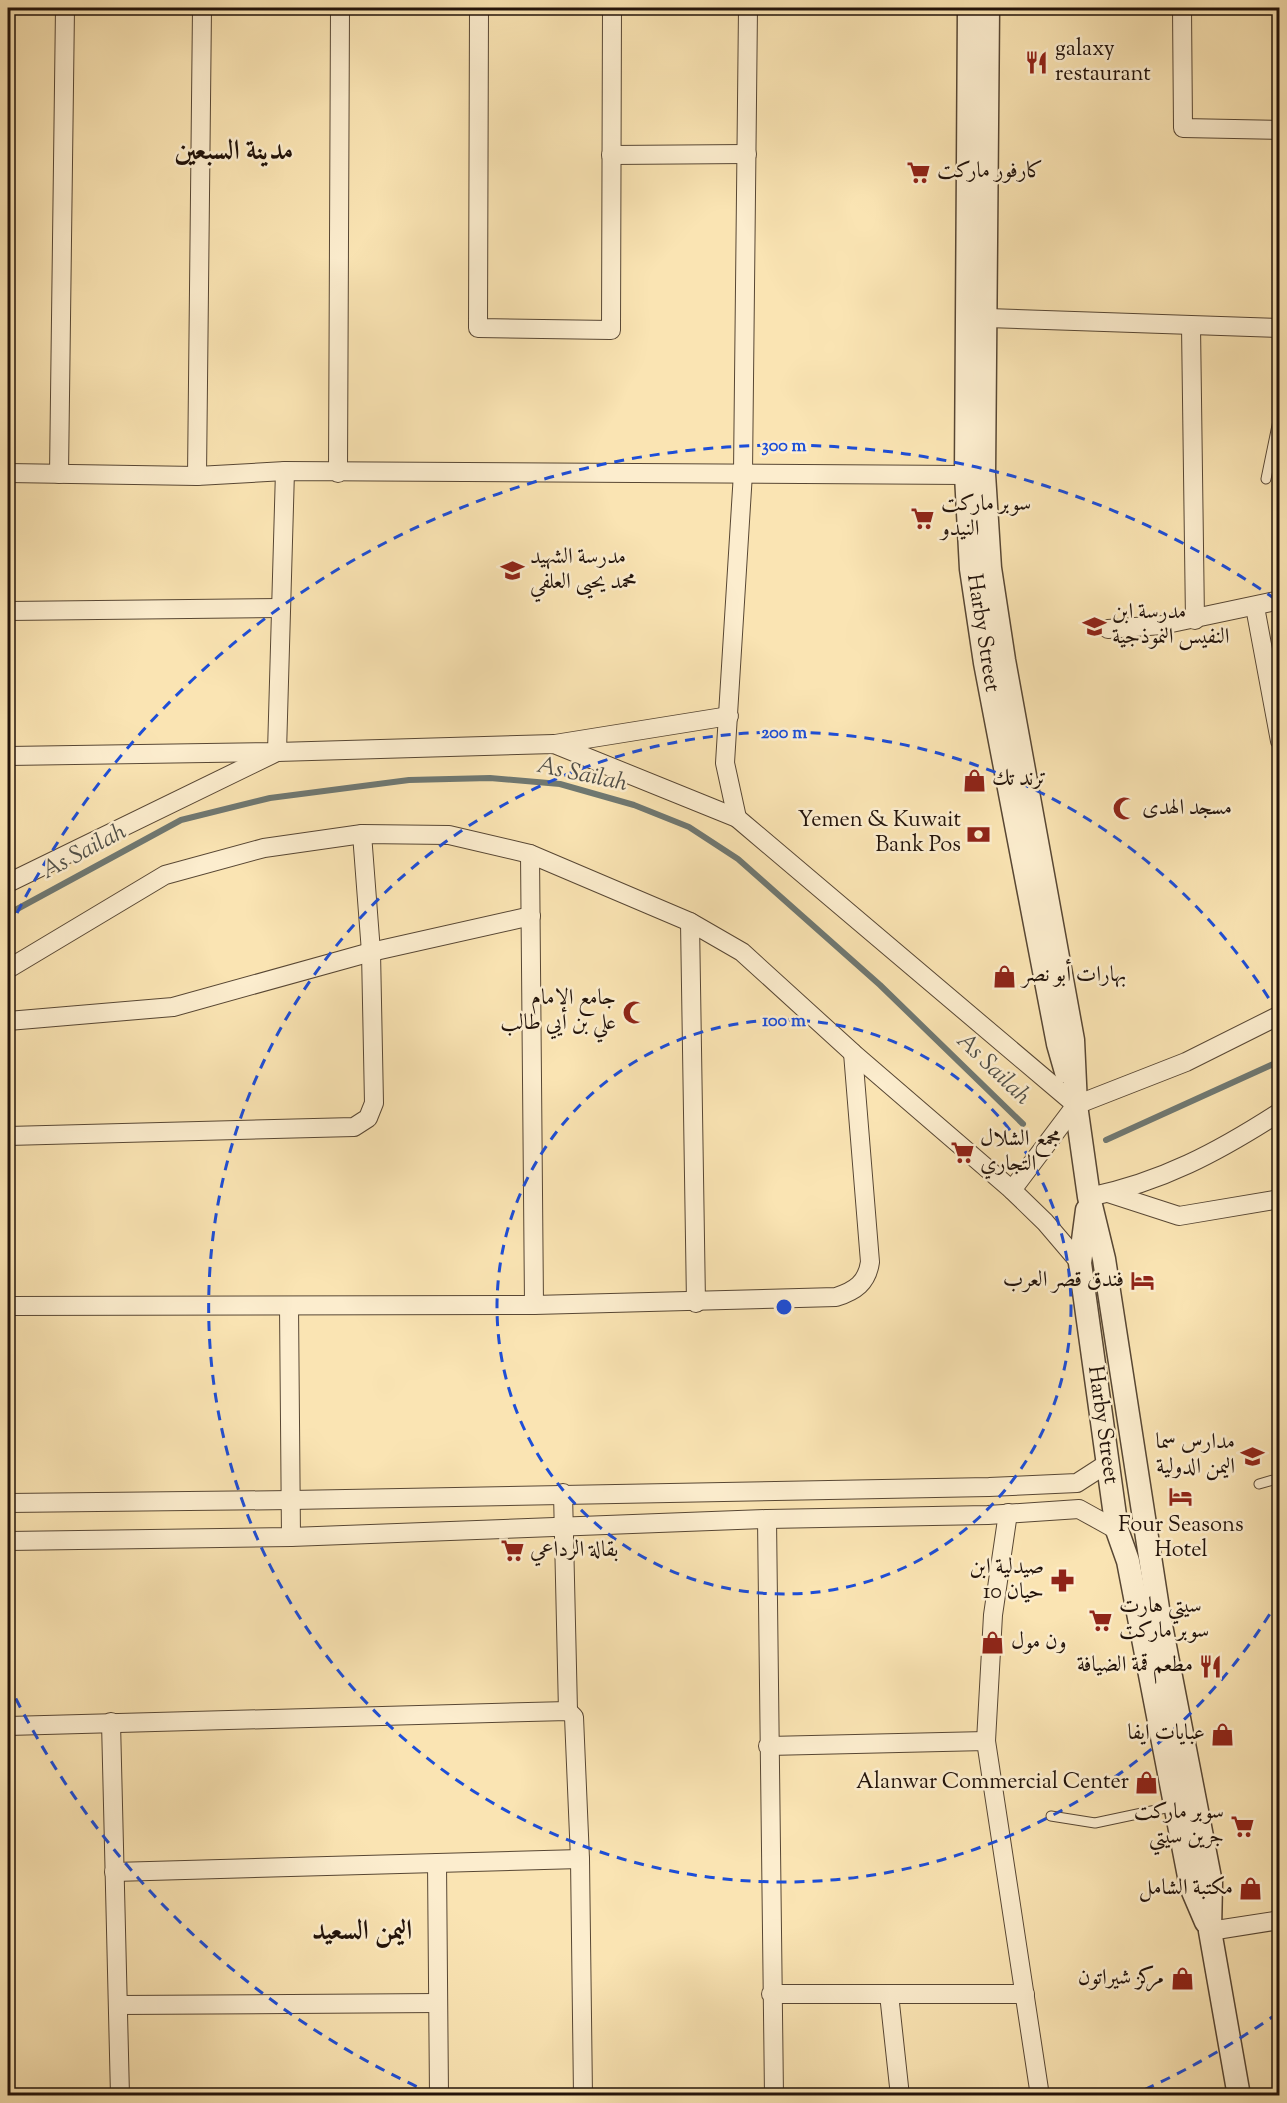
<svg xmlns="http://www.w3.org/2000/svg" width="1287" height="2103" font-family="'Sorts Mill Goudy',Amiri,serif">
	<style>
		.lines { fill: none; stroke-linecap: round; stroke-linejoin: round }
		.stream { stroke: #6f7872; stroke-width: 6 }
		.service-casing { stroke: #584734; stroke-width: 11 }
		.minor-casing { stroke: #584734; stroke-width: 20 }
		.tertiary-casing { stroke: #584734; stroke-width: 25 }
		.service { stroke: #fcedce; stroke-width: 9 }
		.minor { stroke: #fcedce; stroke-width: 18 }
		.tertiary { stroke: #fcedce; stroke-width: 22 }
		.ring { fill: none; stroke: #1d4ed8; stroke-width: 3; stroke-dasharray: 10 8 }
		.labels { text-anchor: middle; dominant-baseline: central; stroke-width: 5; stroke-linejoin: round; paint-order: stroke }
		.poi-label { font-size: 22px; fill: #22130a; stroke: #fcedce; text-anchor: start }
		.street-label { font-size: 22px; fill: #22130a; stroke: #fcedce }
		.water-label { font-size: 24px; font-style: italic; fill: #4f4e47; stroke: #fcedce }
		.district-label { font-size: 28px; font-weight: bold; fill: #22130a; stroke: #fcedce }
		.centre { fill: #1d4ed8; stroke: #fcedce; stroke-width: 3 }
		.ring-label { font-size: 18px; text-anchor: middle; font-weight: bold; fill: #1d4ed8; stroke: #fcedce; stroke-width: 5; stroke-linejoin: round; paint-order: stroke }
	</style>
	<rect width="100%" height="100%" fill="#fae4b3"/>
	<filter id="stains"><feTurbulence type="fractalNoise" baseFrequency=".00333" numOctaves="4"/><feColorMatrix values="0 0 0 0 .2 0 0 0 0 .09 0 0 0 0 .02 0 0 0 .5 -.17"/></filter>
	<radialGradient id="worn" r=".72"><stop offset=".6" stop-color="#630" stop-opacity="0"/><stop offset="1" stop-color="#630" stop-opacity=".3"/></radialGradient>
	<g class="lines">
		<g class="stream">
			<polyline points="8,914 181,820 270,798 409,780 490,778 560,784 634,805 689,827 738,859 880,985 1023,1124"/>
			<polyline points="1106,1140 1280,1061"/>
		</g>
		<defs>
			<g id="service">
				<polyline points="1266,479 1280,411"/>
				<polyline points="1259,1484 1280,1478"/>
				<polyline points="1051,1816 1095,1823 1175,1806"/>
			</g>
			<g id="minor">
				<polyline points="479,8 478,328 611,330 612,8"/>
				<polyline points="1182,8 1183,128 1280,130"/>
				<polyline points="611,155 747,154"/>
				<polyline points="987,318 1280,328"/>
				<polyline points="1191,326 1195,620"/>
				<polyline points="8,473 197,476 285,471 966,475"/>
				<polyline points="338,473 340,8"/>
				<polyline points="59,474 65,8"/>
				<polyline points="197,476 202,8"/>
				<polyline points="1255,607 1280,741"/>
				<polyline points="8,611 281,608"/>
				<polyline points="1108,629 1162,625 1280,600"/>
				<polyline points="555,744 729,716"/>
				<polyline points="8,756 277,752 285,471"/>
				<polyline points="737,818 725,763 743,473 748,8"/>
				<polyline points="530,854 534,1305"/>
				<polyline points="8,883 277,752 554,744 737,818 1076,1105"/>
				<polyline points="690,922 696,1303"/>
				<polyline points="8,969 165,875 264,848 362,834 449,835 530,854 690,922 742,952 853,1053 1012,1190 1045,1222 1080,1263"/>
				<polyline points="8,1021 173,1007 371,952 531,916"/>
				<polyline points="8,1136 354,1127 368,1118 374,1103 371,952 362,834"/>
				<polyline points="1012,1190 1076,1105 1186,1062 1280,1015"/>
				<polyline points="1108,1193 1179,1216 1280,1199"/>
				<path d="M1089 1197C1162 1182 1218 1152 1280 1112"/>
				<path d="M8 1306 534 1305 836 1297C855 1291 867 1283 870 1262L853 1053"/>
				<polyline points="289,1306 291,1537"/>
				<polyline points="563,1493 568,1711"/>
				<polyline points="8,1503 291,1500 989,1487 1077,1483 1108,1463"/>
				<polyline points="767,1519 774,2096"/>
				<polyline points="8,1541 291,1537 767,1519 988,1515 1079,1509 1117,1530"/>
				<polyline points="111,1722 120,2096"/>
				<polyline points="8,1726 568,1711 574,1717 580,1859 583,2096"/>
				<polyline points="986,1741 993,1615 1008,1513"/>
				<polyline points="768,1746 986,1741 1040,2096"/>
				<polyline points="437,1863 439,2096"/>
				<polyline points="114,1872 580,1859"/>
				<polyline points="1210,1931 1280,1920"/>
				<polyline points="771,1994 1025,1994"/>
				<polyline points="889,1994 900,2096"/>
				<polyline points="118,2005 438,2003"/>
			</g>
			<g id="tertiary">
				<polyline points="969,8 966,475 971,569 985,663 1058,1044 1066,1072"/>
				<polyline points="988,8 984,474 990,568 1004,660 1073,1040 1076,1105 1089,1197 1104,1259 1159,1615 1211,1883 1210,1931 1239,2096"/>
				<polyline points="1087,1210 1080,1263 1117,1530 1128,1561 1191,1887 1206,1922"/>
			</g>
		</defs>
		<use href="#service" class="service-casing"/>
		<use href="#minor" class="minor-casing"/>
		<use href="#tertiary" class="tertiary-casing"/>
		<use href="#service" class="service"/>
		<use href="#minor" class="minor"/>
		<use href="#tertiary" class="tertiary"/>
	</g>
	<g class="ring">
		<circle cx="784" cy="1307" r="287"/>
		<path d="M1279 1599A575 575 0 1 1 1279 1015"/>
		<path d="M1278 2013A862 862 0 0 1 1135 2094M433 2094A862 862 0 0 1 9 1685M9 929A862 862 0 0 1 1278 601"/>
	</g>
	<defs>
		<symbol id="restaurant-bare" viewBox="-9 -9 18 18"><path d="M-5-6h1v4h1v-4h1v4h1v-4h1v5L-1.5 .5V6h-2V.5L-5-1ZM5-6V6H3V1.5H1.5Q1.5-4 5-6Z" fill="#8f2418" stroke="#fcedce" stroke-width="2.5" paint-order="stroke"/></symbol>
		<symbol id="supermarket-bare" viewBox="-9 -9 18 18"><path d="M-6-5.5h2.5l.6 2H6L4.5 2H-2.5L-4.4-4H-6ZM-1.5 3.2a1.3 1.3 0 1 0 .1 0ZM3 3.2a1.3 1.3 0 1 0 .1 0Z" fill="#8f2418" stroke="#fcedce" stroke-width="2.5" paint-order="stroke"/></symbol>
		<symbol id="school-bare" viewBox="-9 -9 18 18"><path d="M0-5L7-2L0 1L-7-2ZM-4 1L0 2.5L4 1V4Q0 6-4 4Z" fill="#8f2418" stroke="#fcedce" stroke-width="2.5" paint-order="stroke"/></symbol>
		<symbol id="shop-bare" viewBox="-9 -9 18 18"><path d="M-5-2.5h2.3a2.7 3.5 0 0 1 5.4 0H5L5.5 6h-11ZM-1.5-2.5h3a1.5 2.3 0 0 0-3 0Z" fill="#8f2418" stroke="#fcedce" stroke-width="2.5" paint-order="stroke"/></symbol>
		<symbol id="mosque-bare" viewBox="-9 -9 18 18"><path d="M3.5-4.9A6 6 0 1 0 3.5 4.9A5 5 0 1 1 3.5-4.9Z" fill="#8f2418" stroke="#fcedce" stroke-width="2.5" paint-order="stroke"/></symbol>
		<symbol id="bank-bare" viewBox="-9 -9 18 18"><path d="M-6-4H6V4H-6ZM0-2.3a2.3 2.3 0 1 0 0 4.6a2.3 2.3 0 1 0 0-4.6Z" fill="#8f2418" stroke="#fcedce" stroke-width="2.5" paint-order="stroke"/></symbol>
		<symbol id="hotel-bare" viewBox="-9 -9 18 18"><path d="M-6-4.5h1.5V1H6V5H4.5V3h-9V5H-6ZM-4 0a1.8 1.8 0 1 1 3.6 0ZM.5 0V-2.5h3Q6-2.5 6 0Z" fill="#8f2418" stroke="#fcedce" stroke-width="2.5" paint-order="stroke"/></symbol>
		<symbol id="pharmacy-bare" viewBox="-9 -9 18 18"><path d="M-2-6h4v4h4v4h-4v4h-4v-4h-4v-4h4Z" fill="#8f2418" stroke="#fcedce" stroke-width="2.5" paint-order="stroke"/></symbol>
	</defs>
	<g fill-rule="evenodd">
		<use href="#restaurant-bare" x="1020" y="46" width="33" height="33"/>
		<use href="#supermarket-bare" x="902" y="156" width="33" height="33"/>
		<use href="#supermarket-bare" x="906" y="502" width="33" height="33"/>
		<use href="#school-bare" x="496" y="554" width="33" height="33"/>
		<use href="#school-bare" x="1078" y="610" width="33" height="33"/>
		<use href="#shop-bare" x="958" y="764" width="33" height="33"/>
		<use href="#mosque-bare" x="1108" y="792" width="33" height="33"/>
		<use href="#bank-bare" x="962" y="818" width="33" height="33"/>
		<use href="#shop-bare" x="988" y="960" width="33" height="33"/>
		<use href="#mosque-bare" x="618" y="996" width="33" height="33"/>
		<use href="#supermarket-bare" x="946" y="1136" width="33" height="33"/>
		<use href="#hotel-bare" x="1126" y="1264" width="33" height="33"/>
		<use href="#school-bare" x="1236" y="1440" width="33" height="33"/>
		<use href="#hotel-bare" x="1164" y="1480" width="33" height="33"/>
		<use href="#supermarket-bare" x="496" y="1534" width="33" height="33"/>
		<use href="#pharmacy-bare" x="1046" y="1564" width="33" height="33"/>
		<use href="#supermarket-bare" x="1084" y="1604" width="33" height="33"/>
		<use href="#shop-bare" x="976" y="1626" width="33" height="33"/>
		<use href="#restaurant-bare" x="1194" y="1650" width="33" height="33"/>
		<use href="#shop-bare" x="1206" y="1718" width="33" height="33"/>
		<use href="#shop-bare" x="1130" y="1766" width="33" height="33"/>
		<use href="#supermarket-bare" x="1226" y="1810" width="33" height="33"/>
		<use href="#shop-bare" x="1234" y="1872" width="33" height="33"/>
		<use href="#shop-bare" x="1166" y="1962" width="33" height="33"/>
	</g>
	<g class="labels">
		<g class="poi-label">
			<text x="1055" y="50">galaxy<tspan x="1055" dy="25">restaurant</tspan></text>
			<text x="937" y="172">كارفور ماركت</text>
			<text x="941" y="505">سوبر ماركت<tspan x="941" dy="25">النيدو</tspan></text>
			<text x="530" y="558">مدرسة الشهيد<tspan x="530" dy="25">محمد يحيى العلفي</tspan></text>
			<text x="1112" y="613">مدرسة ابن<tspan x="1112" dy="25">النفيس النموذجية</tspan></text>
			<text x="992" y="780">ترند تك</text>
			<text x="1142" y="809">مسجد الهدى</text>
			<text x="961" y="821" text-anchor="end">Yemen &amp; Kuwait<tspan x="961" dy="25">Bank Pos</tspan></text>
			<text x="1022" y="976">بهارات أبو نصر</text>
			<text x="616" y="999" text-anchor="end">جامع الامام<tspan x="616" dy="25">علي بن أيي طالب</tspan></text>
			<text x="980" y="1140">مجمع الشلال<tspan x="980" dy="25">التجاري</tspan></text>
			<text x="1124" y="1281" text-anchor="end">فندق قصر العرب</text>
			<text x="1235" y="1443" text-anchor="end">مدارس سما<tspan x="1235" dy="25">اليمن الدولية</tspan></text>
			<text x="1181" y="1526" text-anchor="middle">Four Seasons<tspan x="1181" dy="25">Hotel</tspan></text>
			<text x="530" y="1551">بقالة الرداعي</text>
			<text x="1044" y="1568" text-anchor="end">صيدلية ابن<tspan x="1044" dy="25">حيان 10</tspan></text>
			<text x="1119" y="1607">سيتي هارت<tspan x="1119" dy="25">سوبر ماركت</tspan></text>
			<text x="1011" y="1643">ون مول</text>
			<text x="1193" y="1666" text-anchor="end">مطعم قمة الضيافة</text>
			<text x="1205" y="1734" text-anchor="end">عبايات ايفا</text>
			<text x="1129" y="1783" text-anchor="end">Alanwar Commercial Center</text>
			<text x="1224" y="1813" text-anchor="end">سوبر ماركت<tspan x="1224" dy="25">جرين سيتي</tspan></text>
			<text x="1233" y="1889" text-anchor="end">مكتبة الشامل</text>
			<text x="1164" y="1979" text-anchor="end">مركز شيراتون</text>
		</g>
		<g class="street-label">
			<text transform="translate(982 633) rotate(81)">Harby Street</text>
			<text transform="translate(1102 1425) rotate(82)">Harby Street</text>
		</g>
		<g class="water-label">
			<text transform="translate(582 775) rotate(12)">As Sailah</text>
			<text transform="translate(84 852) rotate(-28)">As Sailah</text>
			<text transform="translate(993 1069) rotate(44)">As Sailah</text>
		</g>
		<g class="district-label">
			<text x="234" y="152">مدينة السبعين</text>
			<text x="362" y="1932">اليمن السعيد</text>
		</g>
	</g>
	<circle cx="784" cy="1307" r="9" class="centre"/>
	<g class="ring-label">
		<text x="784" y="451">300 m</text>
		<text x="784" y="738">200 m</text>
		<text x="784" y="1026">100 m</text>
	</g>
	<rect width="1287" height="2103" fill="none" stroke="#fae4b3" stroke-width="30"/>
	<rect x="9" y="9" width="1269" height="2085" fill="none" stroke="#22130a" stroke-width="3"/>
	<rect x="15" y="15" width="1257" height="2073" fill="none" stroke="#22130a" stroke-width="1.5"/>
	<rect width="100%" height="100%" filter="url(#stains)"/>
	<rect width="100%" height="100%" fill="url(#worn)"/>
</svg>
